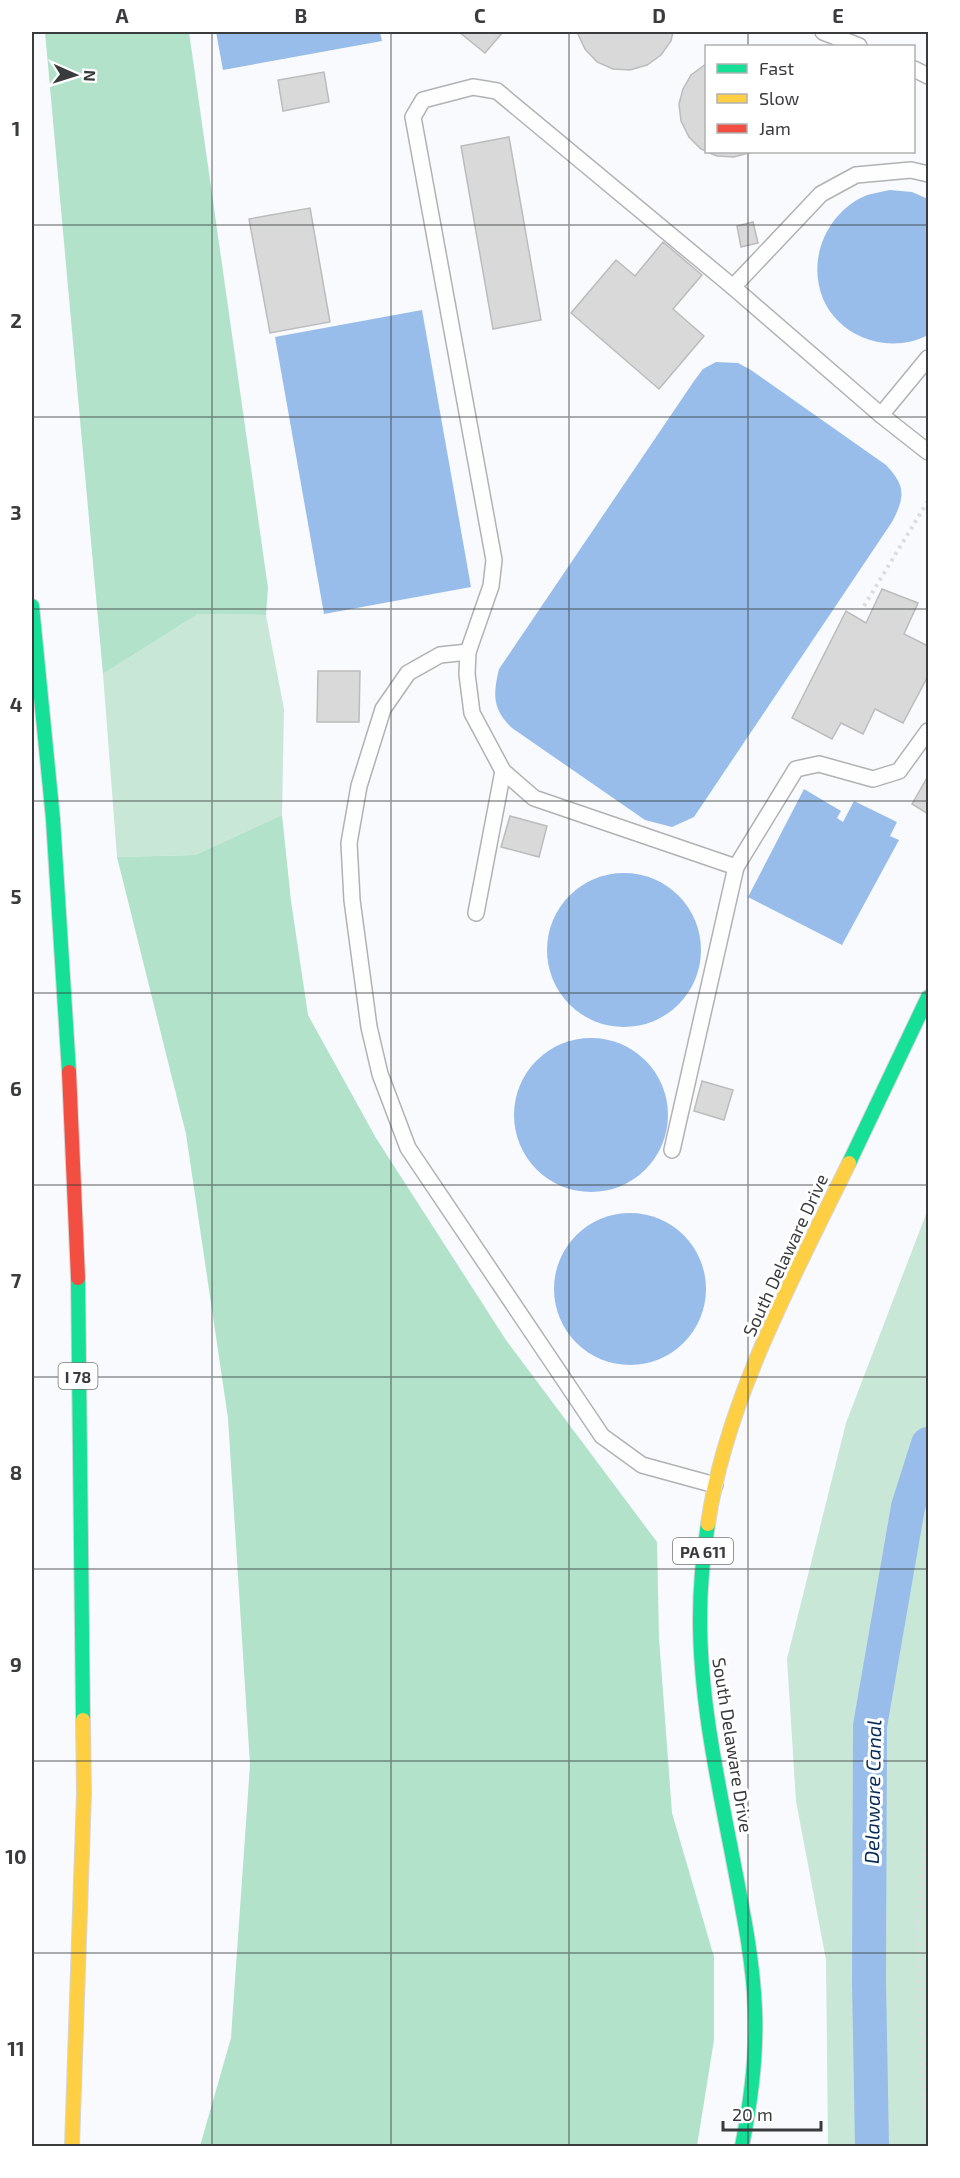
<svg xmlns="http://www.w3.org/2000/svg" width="960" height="2178" font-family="'Exo 2',sans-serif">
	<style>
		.green { fill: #c9e7d7 }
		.forest { fill: #b2e2c9 }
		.water { fill: #98bdeb }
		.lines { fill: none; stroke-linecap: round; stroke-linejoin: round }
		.canal { stroke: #98bdeb; stroke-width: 34 }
		.building { fill: #d9d9d9; stroke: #bcbcbd; stroke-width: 1.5 }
		.lane-casing { stroke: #b0b2b4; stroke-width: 18 }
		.fast-casing { stroke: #d5d6d7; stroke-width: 16 }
		.slow-casing { stroke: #d5d6d7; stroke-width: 16 }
		.jam-casing { stroke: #d5d6d7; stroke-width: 16 }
		.path { stroke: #ddddde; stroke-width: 4; stroke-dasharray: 3 4.5; stroke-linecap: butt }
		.lane { stroke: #fefeff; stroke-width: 15 }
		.fast { stroke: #16e098; stroke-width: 14 }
		.slow { stroke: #ffcf43; stroke-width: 14 }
		.jam { stroke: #f24e42; stroke-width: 14 }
		.grid { fill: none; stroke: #393b3d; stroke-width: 1.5; stroke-opacity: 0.55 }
		.labels { text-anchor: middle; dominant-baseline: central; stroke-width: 6; stroke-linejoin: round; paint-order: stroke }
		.shield { fill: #fff; stroke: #747677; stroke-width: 1.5 }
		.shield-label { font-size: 16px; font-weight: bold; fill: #393b3d }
		.street-label { font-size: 18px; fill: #393b3d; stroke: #fff }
		.water-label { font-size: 20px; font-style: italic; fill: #072c55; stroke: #fff }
		.neatline { fill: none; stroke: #393b3d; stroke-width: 2 }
		.grid-label { font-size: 20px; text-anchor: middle; font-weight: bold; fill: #393b3d }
	</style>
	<rect width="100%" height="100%" fill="#f8fafd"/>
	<g class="green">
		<polygon points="198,614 266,615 284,709 282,815 195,855 117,857 103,674"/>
		<polygon points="928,1209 928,2146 828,2146 826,1960 796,1801 787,1659 846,1423"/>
	</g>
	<g class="forest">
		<polygon points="45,32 189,32 268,588 266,615 198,614 103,674"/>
		<polygon points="282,815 291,901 308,1015 376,1138 506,1340 657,1542 659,1638 672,1813 714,1957 714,2040 697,2146 200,2146 231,2038 250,1765 228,1418 186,1134 117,857 195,855"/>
	</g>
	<g class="water">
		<polygon points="216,32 380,32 382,41 223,70"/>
		<path d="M890 190 912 192 928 199V335C892 354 844 340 825 303 805 262 826 212 867 195 874 193 882 192 890 190Z"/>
		<polygon points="422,310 471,587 324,614 275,337"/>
		<path d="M716 362 738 363 751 370 886 465C906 486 905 497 892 522L694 817 672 827 645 820 512 728C492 709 493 694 499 669L694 381 703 369Z"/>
		<polygon points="804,789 841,811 837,818 843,822 854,801 897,822 890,836 899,840 842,945 748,897"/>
		<circle cx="624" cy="950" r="77"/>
		<circle cx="591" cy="1115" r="77"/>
		<circle cx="630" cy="1289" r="76"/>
	</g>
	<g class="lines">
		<polyline class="canal" points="872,2146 869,1981 870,1726 908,1507 928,1444"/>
	</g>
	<g class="building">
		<polygon points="459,32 503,32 485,53"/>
		<polygon points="577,32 673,32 671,41 661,55 647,65 630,70 613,69 597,62 585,49"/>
		<polygon points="706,64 706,151 701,149 689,137 681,121 679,104 683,89 691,75"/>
		<polygon points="324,72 329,102 283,111 278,80"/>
		<polygon points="509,137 541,320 493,329 461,146"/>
		<polygon points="707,152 752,152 734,157 717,156"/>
		<polygon points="310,208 330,322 270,333 249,219"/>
		<polygon points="753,222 758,243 741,247 737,226"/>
		<polygon points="663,242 702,275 673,309 704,336 659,389 571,313 616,260 635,276"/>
		<polygon points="882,589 918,603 904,634 928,646 928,676 903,723 875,709 863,734 841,723 832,739 792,718 846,611 866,623"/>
		<polygon points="318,671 360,671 359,722 317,722"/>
		<polygon points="928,776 928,814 912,804"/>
		<polygon points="510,816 547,826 539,857 501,847"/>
		<polygon points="702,1081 733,1090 724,1120 694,1111"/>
	</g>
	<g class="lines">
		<defs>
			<g id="lane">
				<polyline points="823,32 859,46"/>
				<polyline points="914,69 928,76"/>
				<polyline points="733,287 821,194 856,175 911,170 928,174"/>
				<polyline points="881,415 928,358"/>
				<polyline points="928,452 881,415 733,287 497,91 473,87 423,100 413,117 494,560 491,586 468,652 467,674 472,713 503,771 534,798 736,867 796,769 819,764 873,779 899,771 928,731"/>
				<polyline points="468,652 440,655 408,673 383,709 359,786 349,843 352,900 369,1027 380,1074 408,1148 602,1436 642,1465 715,1485"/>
				<polyline points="476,913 503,771"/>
				<polyline points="672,1150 736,867"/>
			</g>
			<g id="fast">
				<polyline points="32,606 53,819 69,1072"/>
				<polyline points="849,1163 928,997"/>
				<polyline points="78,1278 83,1720"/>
				<path d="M708 1524C703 1555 700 1587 700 1619 700 1696 716 1773 731 1849 741 1902 753 1956 755 2010 757 2056 751 2101 742 2146"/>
			</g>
			<g id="slow">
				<path d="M708 1524C725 1402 796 1272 849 1163"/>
				<polyline points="72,2146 84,1793 83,1720"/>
			</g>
			<polyline id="jam" points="69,1072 78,1278"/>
		</defs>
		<use href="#lane" class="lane-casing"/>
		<use href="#fast" class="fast-casing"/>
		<use href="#slow" class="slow-casing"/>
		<use href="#jam" class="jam-casing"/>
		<g class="path">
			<polyline points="864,606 928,501"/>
			<polyline points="928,1808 918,1919 922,2082 928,2127"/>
		</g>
		<use href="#lane" class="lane"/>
		<use href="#fast" class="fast"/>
		<use href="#slow" class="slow"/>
		<use href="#jam" class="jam"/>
	</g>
	<path class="grid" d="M212 32V2146M391 32V2146M569 32V2146M748 32V46M748 152V2146M32 225H928M32 417H928M32 609H928M32 801H928M32 993H928M32 1185H928M32 1377H928M32 1569H928M32 1761H928M32 1953H928"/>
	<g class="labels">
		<g class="shield">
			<rect x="58.5" y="1363" width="39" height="26" rx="4.5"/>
			<rect x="673" y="1538" width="60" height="26" rx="4.5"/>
		</g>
		<g class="shield-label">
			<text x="78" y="1376">I 78</text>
			<text x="703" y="1551">PA 611</text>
		</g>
		<g class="street-label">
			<text transform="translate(785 1255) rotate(-65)">South Delaware Drive</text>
			<text transform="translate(733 1745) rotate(81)">South Delaware Drive</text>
		</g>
		<g class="water-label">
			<text transform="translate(872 1792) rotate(-89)">Delaware Canal</text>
		</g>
	</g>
	<rect width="960" height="2178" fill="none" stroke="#ffffff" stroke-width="66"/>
	<rect x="705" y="45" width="210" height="108" fill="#ffffff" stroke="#b0b1b1" stroke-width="1.5"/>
	<rect x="717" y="64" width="30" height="9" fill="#16e098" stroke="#b0b1b1" stroke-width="1.5"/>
	<text x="759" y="75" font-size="18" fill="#393b3d">Fast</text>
	<rect x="717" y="94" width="30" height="9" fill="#ffcf43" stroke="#b0b1b1" stroke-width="1.5"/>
	<text x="759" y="105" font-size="18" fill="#393b3d">Slow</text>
	<rect x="717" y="124" width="30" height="9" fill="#f24e42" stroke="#b0b1b1" stroke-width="1.5"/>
	<text x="759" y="135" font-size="18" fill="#393b3d">Jam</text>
	<g transform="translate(75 75) rotate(93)" stroke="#ffffff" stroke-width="4.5" paint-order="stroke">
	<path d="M0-4.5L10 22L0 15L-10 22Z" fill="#393b3d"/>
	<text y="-9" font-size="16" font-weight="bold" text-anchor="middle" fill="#393b3d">N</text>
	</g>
	<path d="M723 2121v9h98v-9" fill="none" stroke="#393b3d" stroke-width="3"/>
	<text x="732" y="2121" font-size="18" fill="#393b3d" stroke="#ffffff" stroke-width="4.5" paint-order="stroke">20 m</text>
	<rect x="33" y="33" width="894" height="2112" class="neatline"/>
	<g class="grid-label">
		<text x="122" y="23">A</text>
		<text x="301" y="23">B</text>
		<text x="480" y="23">C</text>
		<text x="659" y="23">D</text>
		<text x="838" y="23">E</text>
		<text x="16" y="136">1</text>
		<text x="16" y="328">2</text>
		<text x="16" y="520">3</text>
		<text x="16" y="712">4</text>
		<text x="16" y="904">5</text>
		<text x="16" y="1096">6</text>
		<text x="16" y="1288">7</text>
		<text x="16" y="1480">8</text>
		<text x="16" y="1672">9</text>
		<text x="16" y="1864">10</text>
		<text x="16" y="2056">11</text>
	</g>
</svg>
